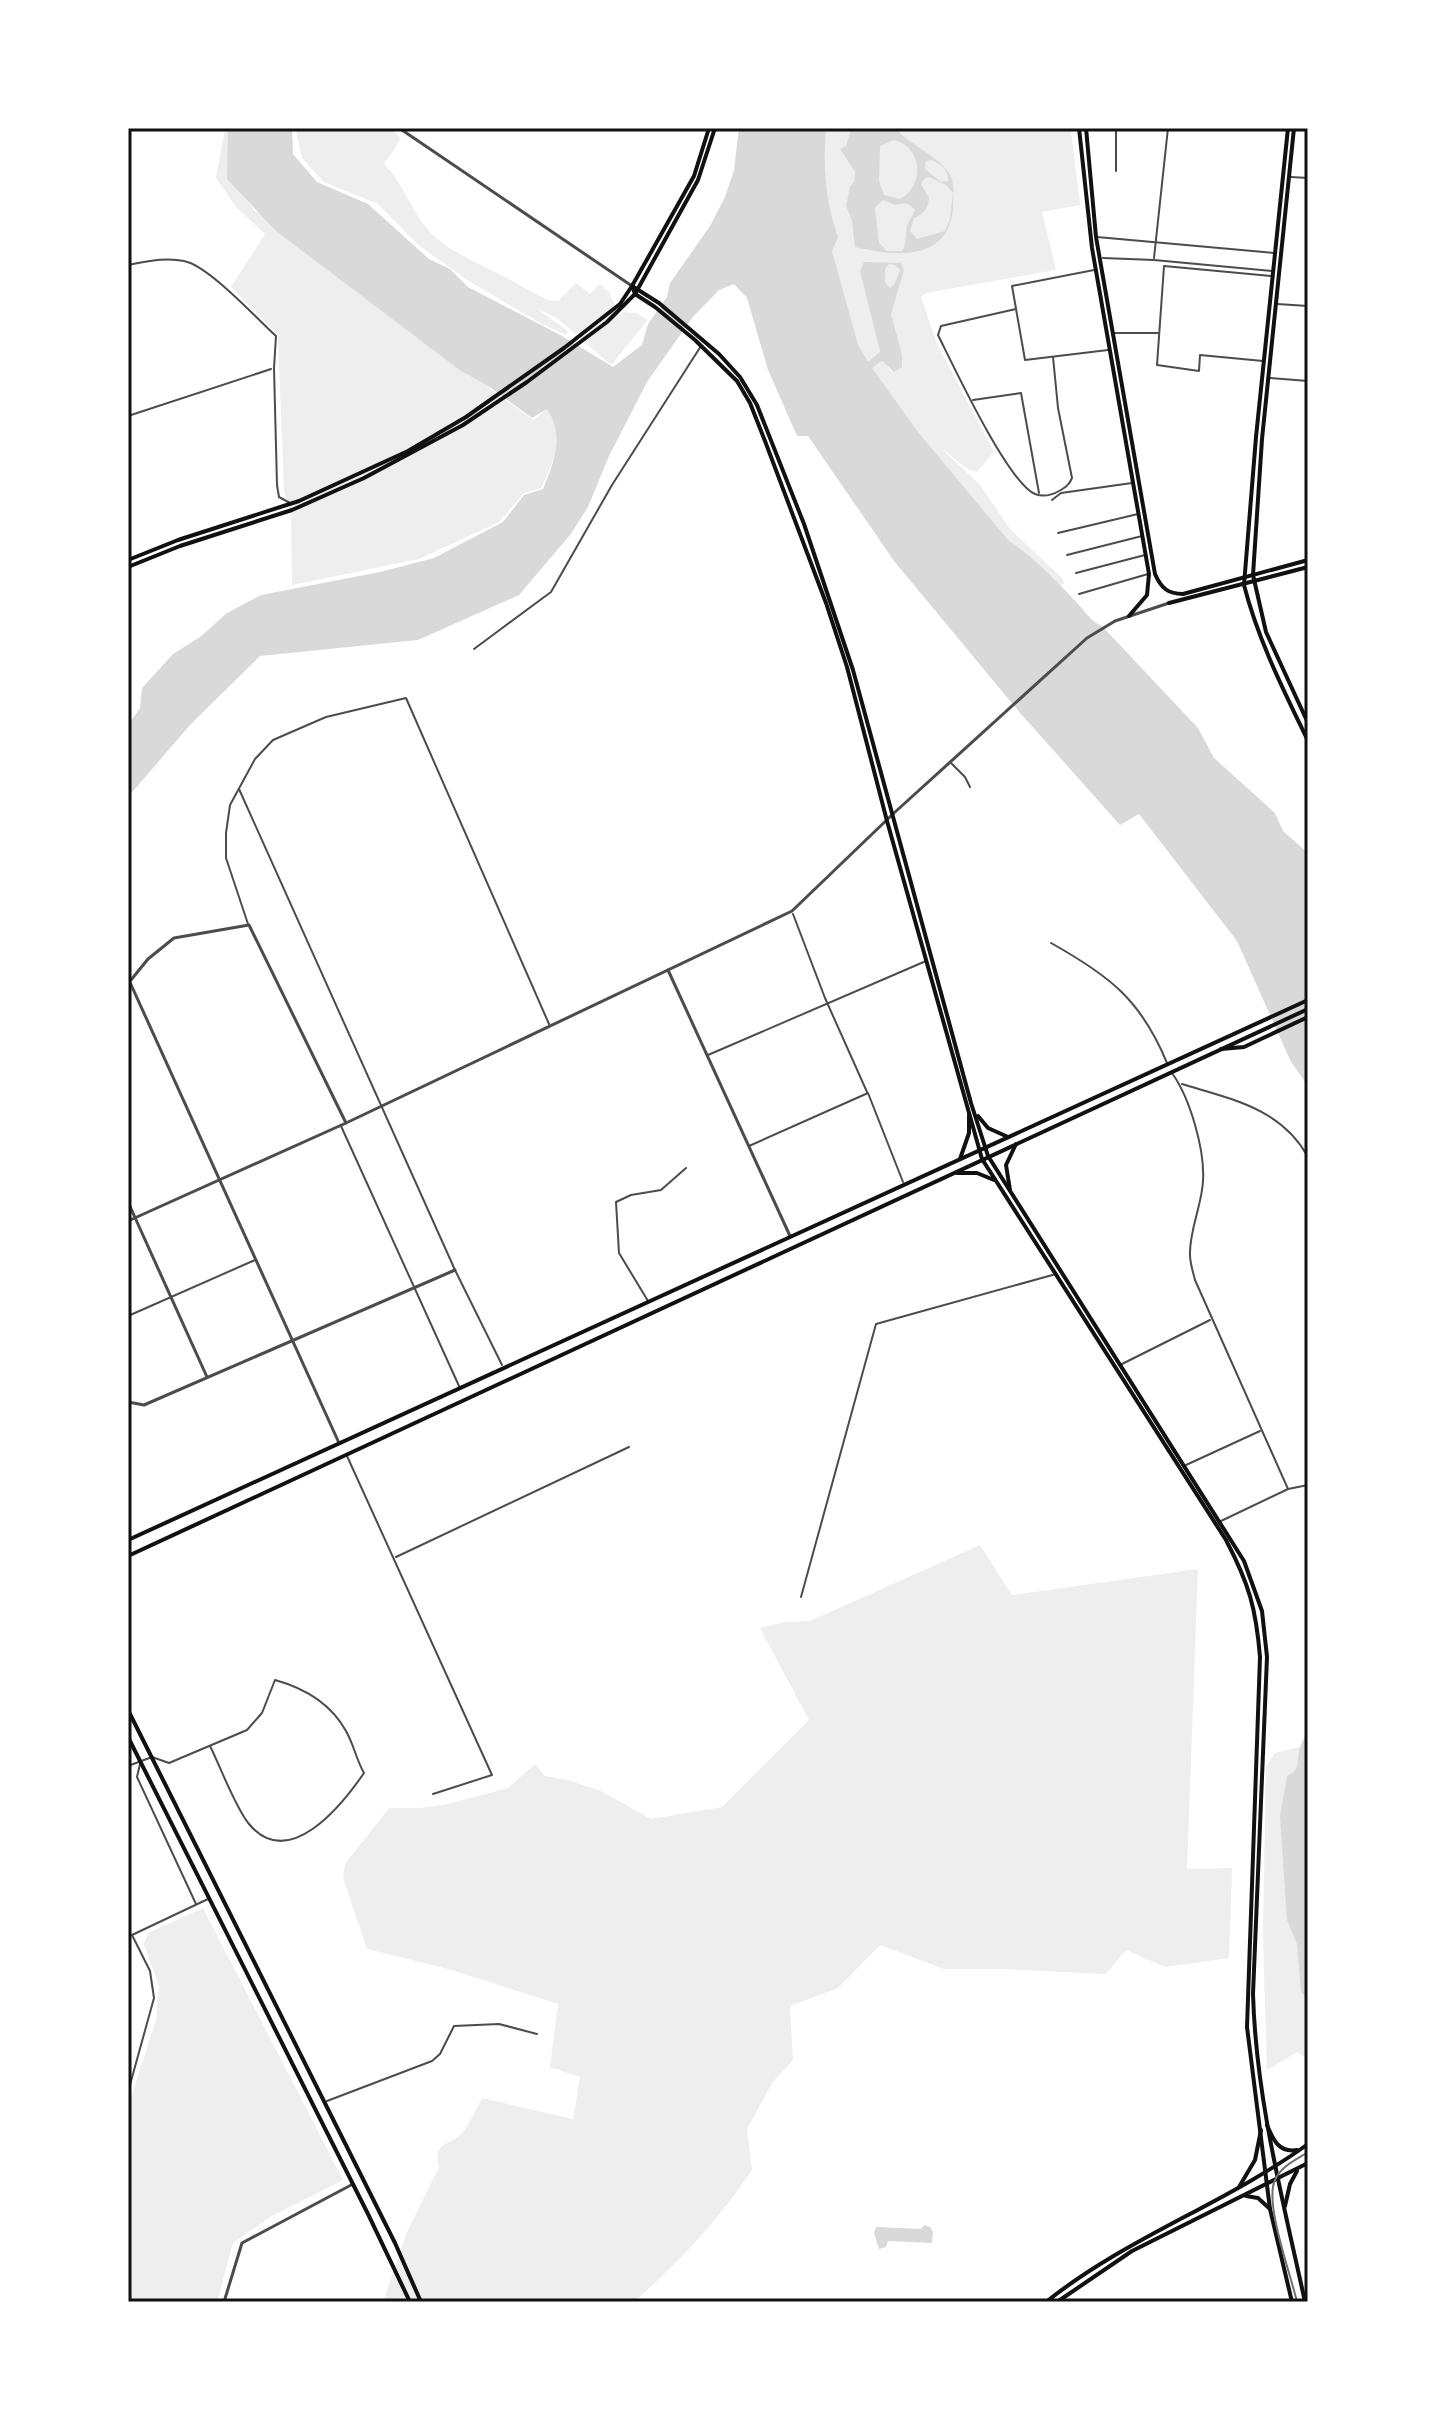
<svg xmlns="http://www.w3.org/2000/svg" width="1436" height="2430" font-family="Spectral,serif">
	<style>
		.green { fill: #eee; fill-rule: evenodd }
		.water { fill: #d9d9d9; fill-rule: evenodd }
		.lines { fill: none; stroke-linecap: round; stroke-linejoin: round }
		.minor { stroke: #4c4c4c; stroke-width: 2 }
		.tertiary { stroke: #4c4c4c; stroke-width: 3 }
		.secondary { stroke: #111; stroke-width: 4 }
		.primary { stroke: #111; stroke-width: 4 }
		.trunk { stroke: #111; stroke-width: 4 }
		.tram { stroke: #707070; stroke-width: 2 }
		.neatline { fill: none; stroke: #111; stroke-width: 3 }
	</style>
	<rect width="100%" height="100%" fill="#fff"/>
	<g class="green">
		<path d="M225 128H228L229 177 255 211 519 367 488 387 533 420 547 409C566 434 554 462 541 488L524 493 499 522 419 559 292 585 291 514 284 491 278 335 231 287 265 234 236 207 216 178Z"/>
		<path d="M295 128H391L401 139 384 164C399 177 411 209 425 226 443 249 468 258 493 271 512 280 529 291 548 300L558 301 576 283 590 294 599 284 609 292 619 316 623 312 637 313 648 320 611 365 557 318 536 308 568 331 566 335 542 324 469 281 418 245 378 204 324 182 302 158Z"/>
		<path d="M822 128H851L846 146 840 149 855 172 854 182 850 186 846 207 852 221 855 239 868 220 880 128 1071 130 1080 205 1042 212 1056 270 926 293 921 297 937 344 994 452 977 472 969 470 941 448 980 485 1011 530 1063 579 1064 584 1059 586 992 531 850 341 823 205ZM860 271 893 372 882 361 873 367 869 362 880 353Z"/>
		<path d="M980 1545 1012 1595 1198 1569 1187 1869 1232 1868 1229 1958 1165 1967 1126 1950 1106 1974 1000 1969H944L880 1945 838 1988 790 2006 793 2060 772 2083 747 2129 752 2170C716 2223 682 2259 634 2302H383L407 2232 439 2167C432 2142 450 2146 462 2133 470 2124 476 2109 482 2098L573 2119 580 2077 550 2067 558 2004 452 1970 367 1949 343 1878 345 1864 389 1808H420L448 1804 508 1788 535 1764 545 1776 568 1780 601 1791 651 1819 722 1807 809 1720 760 1628 785 1622 810 1621Z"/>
		<polygon points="1308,1745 1308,2060 1297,2052 1267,2070 1263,1936 1266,1766 1275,1753"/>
		<polygon points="203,1908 343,2180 270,2217 233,2243 217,2302 128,2302 128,2107 156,2020 159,1986 144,1944 148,1933"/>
	</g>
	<g class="water">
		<path d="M228 128H292L293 154 317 182 368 204 429 259 450 269 468 287 562 336 613 367 642 345 648 324 667 297 670 283 710 226 725 197 734 170 739 128H826C823 167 825 200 838 237L832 251 858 345 868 362 880 352 860 271 864 262 901 263 904 270 891 314 902 355V367L894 372 882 361 872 368 918 432 1009 541C1035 558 1058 583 1079 605 1087 614 1091 621 1102 626L1198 728 1214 758 1275 813 1283 831 1308 853V1086L1291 1062 1237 941 1139 814 1120 825 1021 714 894 561 808 436H797L768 370 747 298 734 284 719 290 692 318 647 382 609 456 588 507 570 535 519 595 418 640 260 656 190 725 128 797V725L140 708 142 688 173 654 200 637 227 613 261 595 380 572 434 558 503 522 524 495 543 489C554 463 565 435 547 409L532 418 487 385 461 371 276 231 227 179ZM889 264 895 265 900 270 895 283 890 288 885 282V269Z"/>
		<path d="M851 128H895C911 147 940 155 951 177 955 187 953 197 953 208 949 263 893 256 855 247L852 221 846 206 850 186 854 182 855 172 840 149 846 146ZM894 140C925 148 923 188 900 199L884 195 879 181 880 146ZM931 160C940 163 949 170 948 181L941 182 925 169 926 161ZM929 177 946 185 953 193 950 219 945 231 917 239 910 231 914 218C924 214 928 208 929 198L921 184 924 179ZM883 200 895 205 906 203 915 209C914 215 909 220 907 226 905 236 907 244 902 251H887L879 243 875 208Z"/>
		<path d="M1308 1730V1999L1301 1992 1297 1944 1287 1920 1280 1817 1287 1776C1300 1769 1297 1764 1299 1751 1300 1745 1305 1737 1308 1730Z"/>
		<polygon points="924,2225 930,2227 933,2232 932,2243 888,2241 886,2247 879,2249 874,2233 876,2227 921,2229"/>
	</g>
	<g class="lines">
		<g class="minor">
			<polyline points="1116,128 1116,171"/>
			<polyline points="1291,177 1308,178"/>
			<polyline points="1097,237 1274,253"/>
			<polyline points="1103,258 1154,260 1272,271"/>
			<polyline points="1154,258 1168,128"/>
			<path d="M128 265C145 261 167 257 184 261 209 266 256 318 276 336L274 368 277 485 279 497 290 503"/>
			<polyline points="1094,270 1012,286 1025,360 1108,350"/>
			<polyline points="1277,304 1308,306"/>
			<path d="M1016 309 941 326 938 335C953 365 1008 483 1035 494 1043 497 1052 495 1059 491 1066 487 1069 485 1072 478L1058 408 1053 357"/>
			<polyline points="1113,333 1158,333"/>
			<polyline points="1263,361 1200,355 1199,371 1157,365 1164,266 1271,276"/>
			<polyline points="1270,378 1308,381"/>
			<polyline points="973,400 1021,393 1039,493"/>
			<polyline points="128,416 271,369"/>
			<polyline points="1052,500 1061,493 1132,483"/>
			<polyline points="1058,533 1138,514"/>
			<polyline points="1067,555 1142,536"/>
			<polyline points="1076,573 1145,555"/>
			<polyline points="1079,594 1148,574"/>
			<polyline points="474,649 551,592 612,485 701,346"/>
			<polyline points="951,763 965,777 970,787"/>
			<polyline points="239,789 455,1270 502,1365"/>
			<polyline points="793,914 825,998 867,1092"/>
			<polyline points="248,924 226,858 226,833 230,805 255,759 273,740 326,717 406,698 549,1024"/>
			<path d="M1051 943C1110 976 1141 1000 1167 1063"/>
			<polyline points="708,1055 926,961"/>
			<path d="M1172 1073C1190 1098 1205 1150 1203 1181 1202 1205 1189 1231 1190 1255 1190 1263 1193 1272 1195 1280L1288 1489"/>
			<path d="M1182 1084C1231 1099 1281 1108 1308 1157"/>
			<polyline points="341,1126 459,1386"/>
			<polyline points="749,1146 868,1093 903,1182"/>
			<polyline points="648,1301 619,1253 616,1202 631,1195 661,1190 686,1168"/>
			<polyline points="128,1316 255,1260"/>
			<polyline points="1120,1365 1210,1320"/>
			<polyline points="347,1456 492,1775 433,1794"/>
			<polyline points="1186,1465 1260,1431"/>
			<polyline points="1221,1521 1288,1489 1308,1485"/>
			<polyline points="396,1557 629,1447"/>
			<polyline points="801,1597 876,1324 1056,1274"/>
			<polyline points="140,1764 137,1777 196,1904"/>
			<path d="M128 1766 152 1757 169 1763 247 1730 262 1713 275 1680C304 1688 331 1704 346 1731 354 1745 356 1759 364 1773 342 1805 289 1872 249 1824 235 1807 221 1768 210 1746"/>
			<polyline points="128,2092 154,1998 150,1971 132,1935 208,1899"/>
			<polyline points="327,2101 432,2061 440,2054 454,2026 499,2024 537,2034"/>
		</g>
		<g class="tertiary">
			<polyline points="399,128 632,286"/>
			<polyline points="668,970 790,1236"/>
			<polyline points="128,978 339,1443"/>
			<polyline points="131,980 148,959 174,938 249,925 346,1123"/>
			<polyline points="128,1202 207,1377"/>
			<polyline points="128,1221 346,1123 792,911 894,813 1087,638 1115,621 1169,603"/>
			<polyline points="128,1402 144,1405 455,1270"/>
			<polyline points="224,2302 242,2243 353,2184"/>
		</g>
		<g class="secondary">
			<polyline points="1079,128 1092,248 1149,574 1147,595 1129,616"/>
			<path d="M1086 128 1096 237 1155 574C1161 588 1168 594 1183 594L1308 560"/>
			<path d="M632 286 659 303 719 354 740 377 757 405 804 524 853 670 971 1103 988 1156 1244 1561 1262 1611 1267 1657 1253 1994C1256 2099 1283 2200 1305 2302"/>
			<path d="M633 288 635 294 655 307 695 340 737 381 750 403 765 441 826 603 847 667 887 821 982 1159 1226 1540C1249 1584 1256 1608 1260 1657L1247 2027 1270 2209 1292 2302"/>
			<polyline points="128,560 178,540 299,501 408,451 466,417 564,348 620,304 632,286 694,176 709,128"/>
			<polyline points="128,567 180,546 292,510 364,478 463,425 527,382 607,322 635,294 698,180 715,128"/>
			<polyline points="1169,603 1308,567"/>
			<polyline points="978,1116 988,1128 1008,1137"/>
			<polyline points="957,1173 977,1173 994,1180"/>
		</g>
		<g class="primary">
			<path d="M1288 128 1256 437 1244 585C1258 640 1284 691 1308 741"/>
			<polyline points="1294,128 1262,439 1253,575 1266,632 1308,723"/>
			<polyline points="1221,1049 1244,1047 1308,1017"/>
			<polyline points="960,1159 969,1133 969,1115"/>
			<polyline points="1010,1190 1006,1165 1016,1144"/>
			<path d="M1267 2125C1273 2140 1279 2153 1297 2150"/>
			<polyline points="1239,2187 1255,2160 1261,2130"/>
			<polyline points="1246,2196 1258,2198 1270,2209"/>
			<polyline points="1285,2206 1290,2184 1297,2171"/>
			<path d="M1046 2302C1126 2238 1225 2204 1308 2144"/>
			<polyline points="1057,2302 1132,2251 1308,2163"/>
		</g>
		<g class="trunk">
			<polyline points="128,1540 1308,1000"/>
			<polyline points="128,1556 1308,1009"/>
			<polyline points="128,1710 395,2243 421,2302"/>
			<polyline points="128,1737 368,2214 410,2302"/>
		</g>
		<path class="tram" d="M1297 2302C1291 2275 1264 2203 1275 2180 1281 2166 1296 2160 1308 2152"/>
	</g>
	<rect width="1436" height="2430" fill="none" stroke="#ffffff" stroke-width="260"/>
	<rect x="130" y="130" width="1176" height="2170" class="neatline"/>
</svg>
